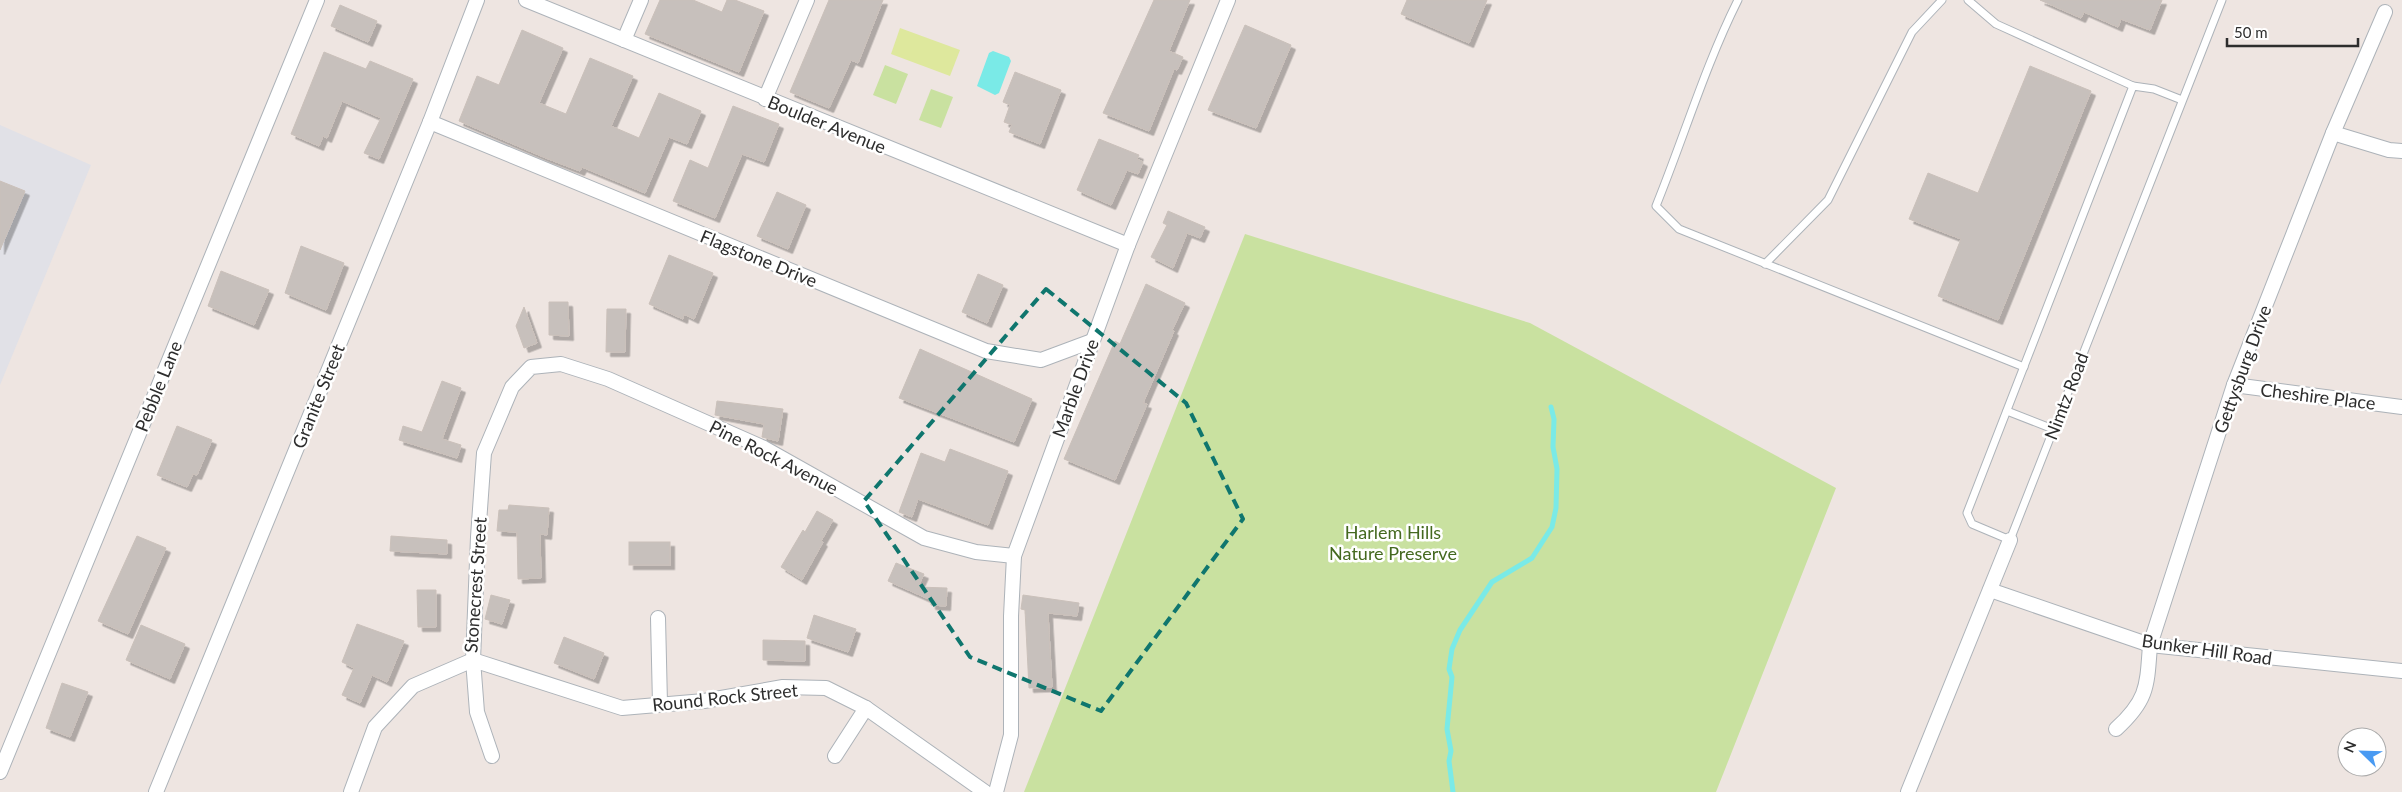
<svg xmlns="http://www.w3.org/2000/svg" width="2402" height="792" font-family="Lato,sans-serif">
	<style>
		.industrial { fill: #e1e1e7 }
		.green { fill: #c9e1a0 }
		.pitch { fill: #dee89d }
		.water { fill: #7aeae7 }
		.lines { fill: none; stroke-linecap: round; stroke-linejoin: round }
		.stream { stroke: #7aeae7; stroke-width: 5 }
		.building { fill: #c7c0bc; stroke: #cac0ba; filter: url(#shadow) }
		.lane-casing { stroke: #adb3b9; stroke-width: 9 }
		.street-casing { stroke: #adb3b9; stroke-width: 16 }
		.lane { stroke: #fff; stroke-width: 7 }
		.street { stroke: #fff; stroke-width: 14 }
		.marked { fill: none; stroke: #0f766e; stroke-width: 4; stroke-dasharray: 10 6; stroke-linejoin: round }
		.labels { text-anchor: middle; dominant-baseline: central; stroke-width: 5; stroke-linejoin: round; paint-order: stroke }
		.street-label { font-size: 18px; fill: #2d2d2d; stroke: #fff }
		.park-label { font-size: 18px; fill: #44691f; stroke: #fff }
	</style>
	<defs>
		<filter id="shadow"><feDropShadow dx="4.5" dy="4.5" stdDeviation="0" flood-color="#0004"/></filter>
	</defs>
	<rect width="100%" height="100%" fill="#eee5e1"/>
	<polygon class="industrial" points="0,125 91,165 0,385"/>
	<g class="green">
		<polygon points="885,65 908,74 896,104 873,95"/>
		<polygon points="931,89 953,97 941,128 919,120"/>
		<polygon points="1245,234 1530,323 1836,488 1716,792 1024,792"/>
	</g>
	<polygon class="pitch" points="900,28 960,50 950,76 891,54"/>
	<polygon class="water" points="993,51 1009,57 1011,61 999,93 995,95 977,86 989,53"/>
	<g class="lines">
		<polyline class="stream" points="1453,792 1449,761 1451,751 1447,729 1452,677 1449,669 1452,649 1460,630 1492,582 1532,558 1552,527 1556,508 1557,469 1553,447 1554,419 1551,407"/>
	</g>
	<g class="building">
		<polygon points="660,0 693,0 722,12 727,0 735,0 764,11 739,72 645,34"/>
		<polygon points="829,0 883,0 858,63 851,60 829,108 790,92"/>
		<polygon points="1154,0 1190,0 1169,51 1183,57 1177,70 1174,69 1149,131 1103,113"/>
		<polygon points="1407,0 1487,0 1469,43 1401,14"/>
		<polygon points="2040,0 2162,0 2150,30 2121,19 2118,27 2084,12 2081,18"/>
		<polygon points="340,5 377,21 368,42 331,26"/>
		<polygon points="1245,25 1291,45 1256,128 1208,110"/>
		<polygon points="522,30 563,48 539,103 566,114 590,58 633,76 611,126 639,138 659,93 701,111 687,144 669,137 645,193 582,167 580,171 546,158 459,121 477,76 499,85"/>
		<polygon points="324,52 366,69 370,61 413,79 379,159 364,153 381,118 342,101 327,138 323,136 319,146 291,134"/>
		<polygon points="2030,66 2091,91 1998,320 1938,296 1961,239 1909,219 1928,173 1978,193"/>
		<polygon points="1015,72 1061,90 1040,144 1009,132 1012,125 1004,122 1010,105 1003,102"/>
		<polygon points="733,106 779,124 764,162 742,154 715,218 673,201 690,160 708,168"/>
		<polygon points="1099,139 1139,155 1137,159 1143,162 1138,174 1127,170 1111,205 1077,190"/>
		<polygon points="0,181 25,191 0,250"/>
		<polygon points="777,192 806,205 788,249 757,236"/>
		<polygon points="1168,211 1205,227 1200,238 1187,233 1173,268 1151,257 1167,225 1163,223"/>
		<polygon points="301,246 344,263 326,310 285,293"/>
		<polygon points="669,255 713,273 694,319 684,314 683,319 649,304"/>
		<polygon points="221,271 269,290 254,325 208,306"/>
		<polygon points="978,274 1003,285 987,323 962,312"/>
		<polygon points="1146,284 1185,303 1172,330 1174,331 1143,403 1147,404 1115,480 1064,459 1115,341 1120,344"/>
		<polygon points="549,302 568,302 569,336 549,335"/>
		<polygon points="524,307 537,343 524,348 516,326"/>
		<polygon points="607,309 626,309 625,352 606,352"/>
		<polygon points="920,349 1032,399 1014,442 899,398"/>
		<polygon points="442,381 461,388 442,439 461,445 457,458 399,440 403,426 422,432"/>
		<polygon points="717,401 783,409 778,441 762,437 764,424 715,415"/>
		<polygon points="177,426 212,440 197,475 193,474 187,487 157,475"/>
		<polygon points="950,449 1008,471 988,525 918,499 912,517 899,512 921,453 945,462"/>
		<polygon points="509,505 549,508 547,535 540,534 541,578 518,579 517,532 497,531 499,510 508,510"/>
		<polygon points="817,511 833,520 821,541 823,542 802,580 781,567 803,530 805,532"/>
		<polygon points="137,536 166,548 128,634 98,621"/>
		<polygon points="391,536 447,540 447,554 390,551"/>
		<rect x="629" y="542" width="41" height="23"/>
		<polygon points="896,563 924,574 918,587 947,588 946,606 931,605 931,600 888,581"/>
		<polygon points="417,590 436,590 436,627 418,627"/>
		<polygon points="491,595 510,600 502,624 485,619"/>
		<polygon points="1023,595 1079,603 1077,616 1048,613 1052,687 1029,688 1025,610 1021,609"/>
		<polygon points="814,615 856,629 848,652 807,638"/>
		<polygon points="357,624 404,641 387,682 372,675 360,703 342,695 354,668 342,662"/>
		<polygon points="141,625 185,644 170,679 126,660"/>
		<polygon points="564,637 604,653 594,679 554,663"/>
		<polygon points="763,640 805,641 805,661 763,660"/>
		<polygon points="62,683 88,692 70,737 46,728"/>
	</g>
	<g class="lines">
		<defs>
			<g id="lane">
				<path d="M1738 0C1705 66 1684 137 1656 206L1679 229 2024 367"/>
				<polyline points="1968,0 1996,24 2133,86"/>
				<polyline points="2182,100 2154,89 2133,86 1967,513 1972,524 2010,540 2222,0"/>
				<polyline points="1765,264 1828,200 1912,32 1942,0"/>
				<polyline points="2007,411 2053,429"/>
			</g>
			<g id="street">
				<polyline points="526,0 1128,245"/>
				<polyline points="624,40 641,0"/>
				<polyline points="765,99 807,0"/>
				<polyline points="430,122 986,351 1041,360 1092,341"/>
				<polyline points="2333,133 2389,150 2402,151"/>
				<polyline points="2234,385 2402,407"/>
				<polyline points="1990,590 2150,645 2402,671"/>
				<polyline points="658,618 660,704"/>
				<path d="M2116 729C2148 700 2147 686 2150 645L2234 385 2333 133 2385 12"/>
				<polyline points="492,756 477,712 473,660 622,708 704,701 783,687 826,688 866,708 985,792"/>
				<polyline points="835,756 866,708"/>
				<polyline points="0,772 317,0"/>
				<polyline points="156,792 430,122 477,0"/>
				<polyline points="351,792 375,727 413,686 473,660 478,537 484,453 512,387 531,367 561,364 608,379 764,448 924,538 976,552 1014,556"/>
				<polyline points="996,792 1011,735 1011,616 1014,556 1128,245 1228,0"/>
				<polyline points="1908,792 2010,540"/>
			</g>
		</defs>
		<use href="#lane" class="lane-casing"/>
		<use href="#street" class="street-casing"/>
		<use href="#lane" class="lane"/>
		<use href="#street" class="street"/>
	</g>
	<path class="marked" d="M1046 289 1186 403 1243 519 1101 711 970 657 864 501Z"/>
	<g class="labels">
		<g class="street-label">
			<text transform="translate(827 124) rotate(22)">Boulder Avenue</text>
			<text transform="translate(759 258) rotate(22)">Flagstone Drive</text>
			<text transform="translate(2242 369) rotate(-70)">Gettysburg Drive</text>
			<text transform="translate(158 386) rotate(-68)">Pebble Lane</text>
			<text transform="translate(1075 388) rotate(-70)">Marble Drive</text>
			<text transform="translate(318 396) rotate(-68)">Granite Street</text>
			<text transform="translate(2066 396) rotate(-69)">Nimtz Road</text>
			<text transform="translate(2318 396) rotate(7)">Cheshire Place</text>
			<text transform="translate(774 457) rotate(27)">Pine Rock Avenue</text>
			<text transform="translate(475 585) rotate(-86)">Stonecrest Street</text>
			<text transform="translate(2207 649) rotate(8)">Bunker Hill Road</text>
			<text transform="translate(725 697) rotate(-6)">Round Rock Street</text>
		</g>
		<g class="park-label">
			<text x="1393" y="532">Harlem Hills<tspan x="1393" dy="21">Nature Preserve</tspan></text>
		</g>
	</g>
	<g transform="translate(2362 752) rotate(293)"><circle r="24" fill="#ffffff" stroke="#ababab"/>
	<path d="M0-4L9 19L0 12L-9 19Z" fill="#499af2"/>
	<text y="-8" font-size="14" font-weight="bold" text-anchor="middle" fill="#2d2d2d">N</text>
	</g>
	<path d="M2227 38v8h131v-8" fill="none" stroke="#2d2d2d" stroke-width="2.5"/>
	<text x="2234" y="38" font-size="15" fill="#2d2d2d" stroke="#ffffff" stroke-width="4" paint-order="stroke">50 m</text>
</svg>
